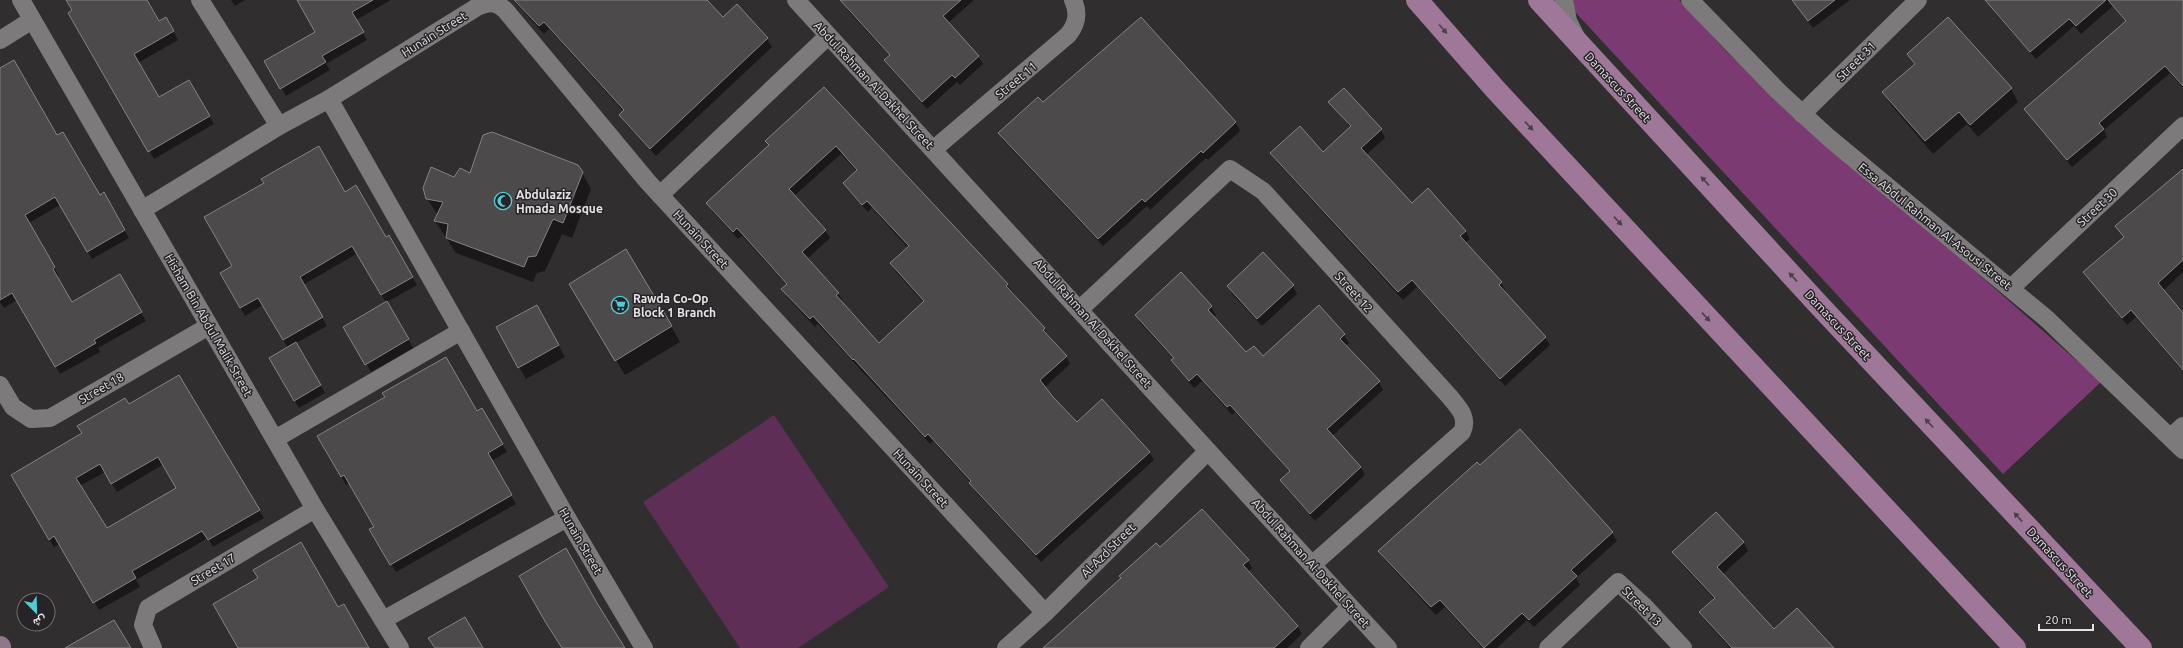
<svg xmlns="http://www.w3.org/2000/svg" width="2183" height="648" font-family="Ubuntu,Vazirmatn,sans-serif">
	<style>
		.green { fill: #5e2e57 }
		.forest { fill: #7b3a72 }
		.shadow { fill: #0007; fill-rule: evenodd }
		.building { fill: #4d4a4c; stroke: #868285; fill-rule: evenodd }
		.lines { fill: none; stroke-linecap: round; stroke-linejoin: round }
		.street { stroke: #7d7a7c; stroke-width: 18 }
		.secondary { stroke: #8e788a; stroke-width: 22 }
		.primary { stroke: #9f7798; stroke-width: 22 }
		.oneway { fill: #4b3d49 }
		.labels { text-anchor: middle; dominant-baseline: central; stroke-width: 3; stroke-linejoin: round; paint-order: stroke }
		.street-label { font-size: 12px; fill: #e5e3e5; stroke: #272427 }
		.poi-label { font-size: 12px; font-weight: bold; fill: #e5e3e5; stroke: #272427; text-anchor: start }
	</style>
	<rect width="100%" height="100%" fill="#312e30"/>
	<polygon class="green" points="774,415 889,587 798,648 740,648 643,502"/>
	<polygon class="forest" points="1564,0 1679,0 1729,54 2101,382 2003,474"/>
	<g class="shadow">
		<polygon points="67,0 146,0 159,22 166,18 178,40 138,63 159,98 189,81 214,124 154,159 69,13 73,11"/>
		<polygon points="231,0 245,0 235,6"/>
		<polygon points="306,0 391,0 356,20 367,40 326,64 330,70 286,96 266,61 317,32"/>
		<polygon points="513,0 705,0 723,19 767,39 772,47 656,156 625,123 621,115 624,112 549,29 544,34"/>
		<polygon points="849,0 974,0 948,23 978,56 983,64 960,85 957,82 927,109 890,68 885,60 890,56 849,12 844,4"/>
		<polygon points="1792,0 1850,0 1813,28"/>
		<polygon points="1999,0 2183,0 2183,88 2170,73 2104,130 2107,137 2072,167 2025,109 2126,22 2113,6 2081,34 2074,26 2036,59 1996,14 1992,6"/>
		<polygon points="1141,18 1236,123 1240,131 1208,160 1206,158 1150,210 1147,206 1103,246 1004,141 999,134 1043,104"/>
		<polygon points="1948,18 2011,89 2018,102 1978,137 1967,124 1933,154 1891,105 1883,92 1915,66 1908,54"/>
		<polygon points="0,69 57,137 99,196 103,194 129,238 92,259 60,205 29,223 59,276 57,277 72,304 119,276 146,321 98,348 100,352 60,374 17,300 4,308 0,302"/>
		<path d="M824 88 1007 285 1066 356 1070 364 1045 387 1053 397 1077 423 1149 452 1154 460 1041 562 975 491 971 483 933 441 930 444 818 324 815 327 787 297 783 289 787 285 742 236 738 239 712 211 707 203 769 146 766 141ZM841 154 857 172 844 183 849 191 868 212 872 208 908 248 891 264 896 272 924 303 879 344 841 302 843 301 838 293 807 259 830 238 825 230 794 196Z"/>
		<polygon points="1330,102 1381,130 1385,138 1366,155 1412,205 1466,231 1470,239 1465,243 1501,283 1506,291 1504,292 1545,337 1550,345 1505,386 1417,287 1403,300 1276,161 1272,154 1323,153 1351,128"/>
		<polygon points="578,165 591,189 572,238 562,234 545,271 537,273 533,282 456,253 435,221 438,215 427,199 455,179 471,174"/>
		<polygon points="2183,169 2183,272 2163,291 2183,315 2183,367 2181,369 2136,317 2127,325 2084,273 2124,238 2116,226"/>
		<polygon points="345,193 386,238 389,237 417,285 387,302 413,348 371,372 345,327 386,303 358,253 303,285 327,326 296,343 325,393 299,408 271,358 288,348 263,305 245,316 221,274"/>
		<polygon points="1181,274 1211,307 1216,315 1213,317 1246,354 1263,357 1318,307 1344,335 1349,343 1346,346 1379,382 1383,390 1332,436 1361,468 1365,475 1315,521 1286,488 1281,480 1290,472 1235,412 1232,415 1202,381 1194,388 1177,368 1172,360 1174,359 1140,323 1136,315"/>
		<polygon points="1228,286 1293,286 1297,294 1262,326 1232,294"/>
		<polygon points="579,300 671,326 680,342 625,375"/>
		<polygon points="543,318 565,357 526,379 497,328"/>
		<path d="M179 377 264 518 213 547 208 538 136 580 140 587 99 610 60 544 54 547 12 475ZM164 464 178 488 106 529 80 486 105 472 117 492Z"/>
		<polygon points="482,409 507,452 491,461 516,504 396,572 371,530 376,527 350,482 346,485 319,437 477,412"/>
		<polygon points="1520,430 1612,533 1617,541 1576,578 1580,585 1534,627 1527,620 1497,648 1482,648 1445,607 1436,615 1384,559 1379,551 1480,467"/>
		<polygon points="1716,513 1744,543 1748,551 1723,574 1774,630 1834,648 1730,648 1705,620 1700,612 1714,599 1678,560 1674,552"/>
		<polygon points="1160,548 1248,560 1252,568 1248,572 1297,626 1302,634 1287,648 1044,648"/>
	</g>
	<g class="building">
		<polygon points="66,0 147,0 159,21 166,17 174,31 134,54 159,97 189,80 210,116 148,152 68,13 72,10"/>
		<polygon points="297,0 373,0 352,12 364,32 322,56 326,62 280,89 264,61 315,32"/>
		<polygon points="514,0 707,0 723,17 737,4 768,38 650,149 619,115 624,110 585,67 544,22 539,26"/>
		<polygon points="840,0 961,0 943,16 979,56 955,78 952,75 922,102 884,60 890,55"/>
		<polygon points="1792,0 1835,0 1808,21"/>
		<polygon points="1985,0 2106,0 2076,26 2069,19 2030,52"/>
		<polygon points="2108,0 2183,0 2183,86 2165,66 2099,123 2104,129 2067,160 2024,109 2126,21"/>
		<polygon points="1141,17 1236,122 1203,153 1201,151 1145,202 1142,199 1098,239 998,133 1038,97 1043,102"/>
		<polygon points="1948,17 2012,88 1970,125 1959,112 1925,141 1882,92 1915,64 1907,54"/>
		<polygon points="14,60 57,135 63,132 100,195 104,192 125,230 87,252 55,197 25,215 55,267 53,269 72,302 120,274 142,312 94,340 96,343 55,367 12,293 0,300 0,68"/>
		<path d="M824 87 1008 284 1006 286 1045 328 1043 330 1067 356 1040 380 1053 397 1077 422 1102 399 1150 452 1036 555 969 483 971 481 928 434 925 437 854 359 853 360 813 316 810 319 781 289 787 284 737 228 733 232 706 203 769 145 765 141ZM836 146 857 170 843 183 862 205 867 201 909 246 890 263 924 301 879 343 836 295 839 293 802 252 826 230 789 189Z"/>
		<polygon points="1344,88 1382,129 1361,148 1412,203 1428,188 1466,231 1460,236 1502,282 1499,285 1546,337 1500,379 1412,280 1398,292 1270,153 1300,126 1323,152 1351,126 1328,102"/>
		<polygon points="492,132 578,165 583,172 563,223 553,219 536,256 528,257 524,267 446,238 448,224 434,221 443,202 426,199 423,188 431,167 454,177 460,168 470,173 483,135"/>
		<polygon points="319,146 345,192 356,185 386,237 389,235 413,277 381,295 352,246 300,277 323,317 283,340 258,298 240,308 220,273 232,266 204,217 264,183 261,179"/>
		<polygon points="2183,169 2183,260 2158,283 2183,313 2183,370 2131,310 2122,318 2083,272 2124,237 2115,226"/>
		<polygon points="626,249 672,326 615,361 569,284"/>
		<polygon points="1263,252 1294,285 1257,319 1227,286"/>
		<polygon points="1181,272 1212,306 1208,310 1246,352 1254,346 1263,356 1319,305 1345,334 1340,339 1380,381 1327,429 1361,467 1310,514 1280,480 1290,471 1230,405 1227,407 1197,374 1189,381 1171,360 1174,358 1135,315"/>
		<polygon points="387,301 409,339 365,365 343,327"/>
		<polygon points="537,305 559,345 518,368 496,327"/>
		<polygon points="296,342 321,385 294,401 269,358"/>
		<polygon points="446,357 477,411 482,408 503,444 488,453 512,495 390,565 369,529 374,527 344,475 341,477 317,436 385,397 382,393"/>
		<path d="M179 375 260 510 208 540 202 531 132 571 136 578 93 603 54 536 49 540 11 475 82 433 77 426 125 398 129 404ZM158 457 176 488 107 528 76 478 100 464 111 484Z"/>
		<polygon points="1520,429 1613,532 1571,570 1577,576 1529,620 1522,613 1484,648 1440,600 1431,607 1378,551 1477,462 1480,465"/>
		<polygon points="1202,509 1249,560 1243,565 1298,626 1274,648 1043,648 1121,578 1119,576 1156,543 1160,547"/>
		<polygon points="1716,512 1744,542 1717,567 1774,629 1797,608 1834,648 1732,648 1699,612 1715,598 1672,552"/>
		<polygon points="301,542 338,607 344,604 369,648 238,648 213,604 258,578 253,570"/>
		<polygon points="566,548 597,603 625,648 562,648 546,623 519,576"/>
		<polygon points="465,617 483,648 435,648 428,638"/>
		<polygon points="114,620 131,648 65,648"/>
	</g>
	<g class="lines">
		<g class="street">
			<polyline points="21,0 315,509 400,648"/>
			<polyline points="200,0 279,126"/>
			<polyline points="796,0 1388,648"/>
			<polyline points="1564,0 1568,21 1576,37"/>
			<polyline points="1690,0 1778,91 1828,137 2047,319 2183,450"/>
			<polyline points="0,40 32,20"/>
			<polyline points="329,99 567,518 644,648"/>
			<polyline points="1802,114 1918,0"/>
			<path d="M934 149 1068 35C1077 24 1079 13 1073 0"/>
			<polyline points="660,195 828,36"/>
			<path d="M142 210 279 126 329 99 477 7C489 2 496 1 506 11L648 182 1045 613"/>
			<polyline points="2011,288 2183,126"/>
			<path d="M1080 309 1230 169 1263 191 1449 396C1458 407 1469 417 1462 432L1313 564"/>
			<polyline points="0,385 13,407 31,419 50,418 209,326"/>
			<polyline points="2171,437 2183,426"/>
			<polyline points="275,439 461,331"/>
			<polyline points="383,620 567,518"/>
			<polyline points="153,648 143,625 148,608 315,509"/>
			<polyline points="1006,648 1045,613 1208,451"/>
			<polyline points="1309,648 1350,607"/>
			<polyline points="1548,648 1618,582 1643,605 1683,648"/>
		</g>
		<polyline class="secondary" points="0,647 0,648"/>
		<g class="primary">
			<polyline points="1417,0 1495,89 2015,648"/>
			<polyline points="1539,0 1818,304 2141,648"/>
		</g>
	</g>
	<defs><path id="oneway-solid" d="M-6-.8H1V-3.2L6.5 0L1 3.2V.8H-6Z"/></defs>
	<g class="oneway">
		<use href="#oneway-solid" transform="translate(1443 29) rotate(49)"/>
		<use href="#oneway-solid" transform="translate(1529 126) rotate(47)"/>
		<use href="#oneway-solid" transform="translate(1705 181) rotate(-133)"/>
		<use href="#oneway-solid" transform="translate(1618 221) rotate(47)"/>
		<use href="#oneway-solid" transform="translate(1793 277) rotate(-133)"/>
		<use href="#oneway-solid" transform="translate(1706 317) rotate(47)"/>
		<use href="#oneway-solid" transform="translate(1929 423) rotate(-133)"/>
		<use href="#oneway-solid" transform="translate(2018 517) rotate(-133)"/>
	</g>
	<defs>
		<symbol id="mosque-ring" viewBox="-11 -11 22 22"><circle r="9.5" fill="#272427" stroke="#51ccd4" stroke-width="1.5"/><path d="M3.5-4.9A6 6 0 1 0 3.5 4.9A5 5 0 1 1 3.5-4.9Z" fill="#51ccd4"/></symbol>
		<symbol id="supermarket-ring" viewBox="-11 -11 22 22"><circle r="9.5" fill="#272427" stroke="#51ccd4" stroke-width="1.5"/><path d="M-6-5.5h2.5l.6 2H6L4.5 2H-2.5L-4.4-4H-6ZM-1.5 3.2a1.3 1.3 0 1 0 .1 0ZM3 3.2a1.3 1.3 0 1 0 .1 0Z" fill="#51ccd4"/></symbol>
	</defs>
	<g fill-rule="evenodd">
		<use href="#mosque-ring" x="493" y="191" width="20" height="20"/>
		<use href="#supermarket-ring" x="610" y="295" width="20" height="20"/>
	</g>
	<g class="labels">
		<g class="street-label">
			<text transform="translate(434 34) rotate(-32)">Hunain Street</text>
			<text transform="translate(1856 61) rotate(-45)">Street 31</text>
			<text transform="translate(1016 80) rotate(-40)">Street 11</text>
			<text transform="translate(874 85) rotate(47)">Abdul Rahman Al-Dakhel Street</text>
			<text transform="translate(1618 87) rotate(47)">Damascus Street</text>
			<text transform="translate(2097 207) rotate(-43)">Street 30</text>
			<text transform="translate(1935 226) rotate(39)">Essa Abdul Rahman Al-Asousi Street</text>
			<text transform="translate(701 239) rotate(47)">Hunain Street</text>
			<text transform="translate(1354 292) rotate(48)">Street 12</text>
			<text transform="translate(1093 323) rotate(48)">Abdul Rahman Al-Dakhel Street</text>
			<text transform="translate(209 325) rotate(60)">Hisham Bin Abdul Malik Street</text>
			<text transform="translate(1838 325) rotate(47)">Damascus Street</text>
			<text transform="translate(101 388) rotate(-30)">Street 18</text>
			<text transform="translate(921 478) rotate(47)">Hunain Street</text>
			<text transform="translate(581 541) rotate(60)">Hunain Street</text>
			<text transform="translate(1108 550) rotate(-45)">Al-Azd Street</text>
			<text transform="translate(2060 562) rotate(47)">Damascus Street</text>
			<text transform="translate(1311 563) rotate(48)">Abdul Rahman Al-Dakhel Street</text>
			<text transform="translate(213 569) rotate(-31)">Street 17</text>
			<text transform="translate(1642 606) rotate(45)">Street 13</text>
		</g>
		<g class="poi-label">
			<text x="516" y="194">Abdulaziz<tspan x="516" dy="14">Hmada Mosque</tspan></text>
			<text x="633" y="298">Rawda Co-Op<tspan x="633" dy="14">Block 1 Branch</tspan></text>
		</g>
	</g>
	<g transform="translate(36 612) rotate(157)"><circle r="19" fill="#272427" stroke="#737073"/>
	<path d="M0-3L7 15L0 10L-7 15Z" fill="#51ccd4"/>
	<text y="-6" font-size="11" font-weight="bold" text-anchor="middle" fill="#e5e3e5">ش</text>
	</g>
	<path d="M2039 624v6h54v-6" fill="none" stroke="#e5e3e5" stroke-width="2"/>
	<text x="2045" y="624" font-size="12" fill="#e5e3e5" stroke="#272427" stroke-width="3" paint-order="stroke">20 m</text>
</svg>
